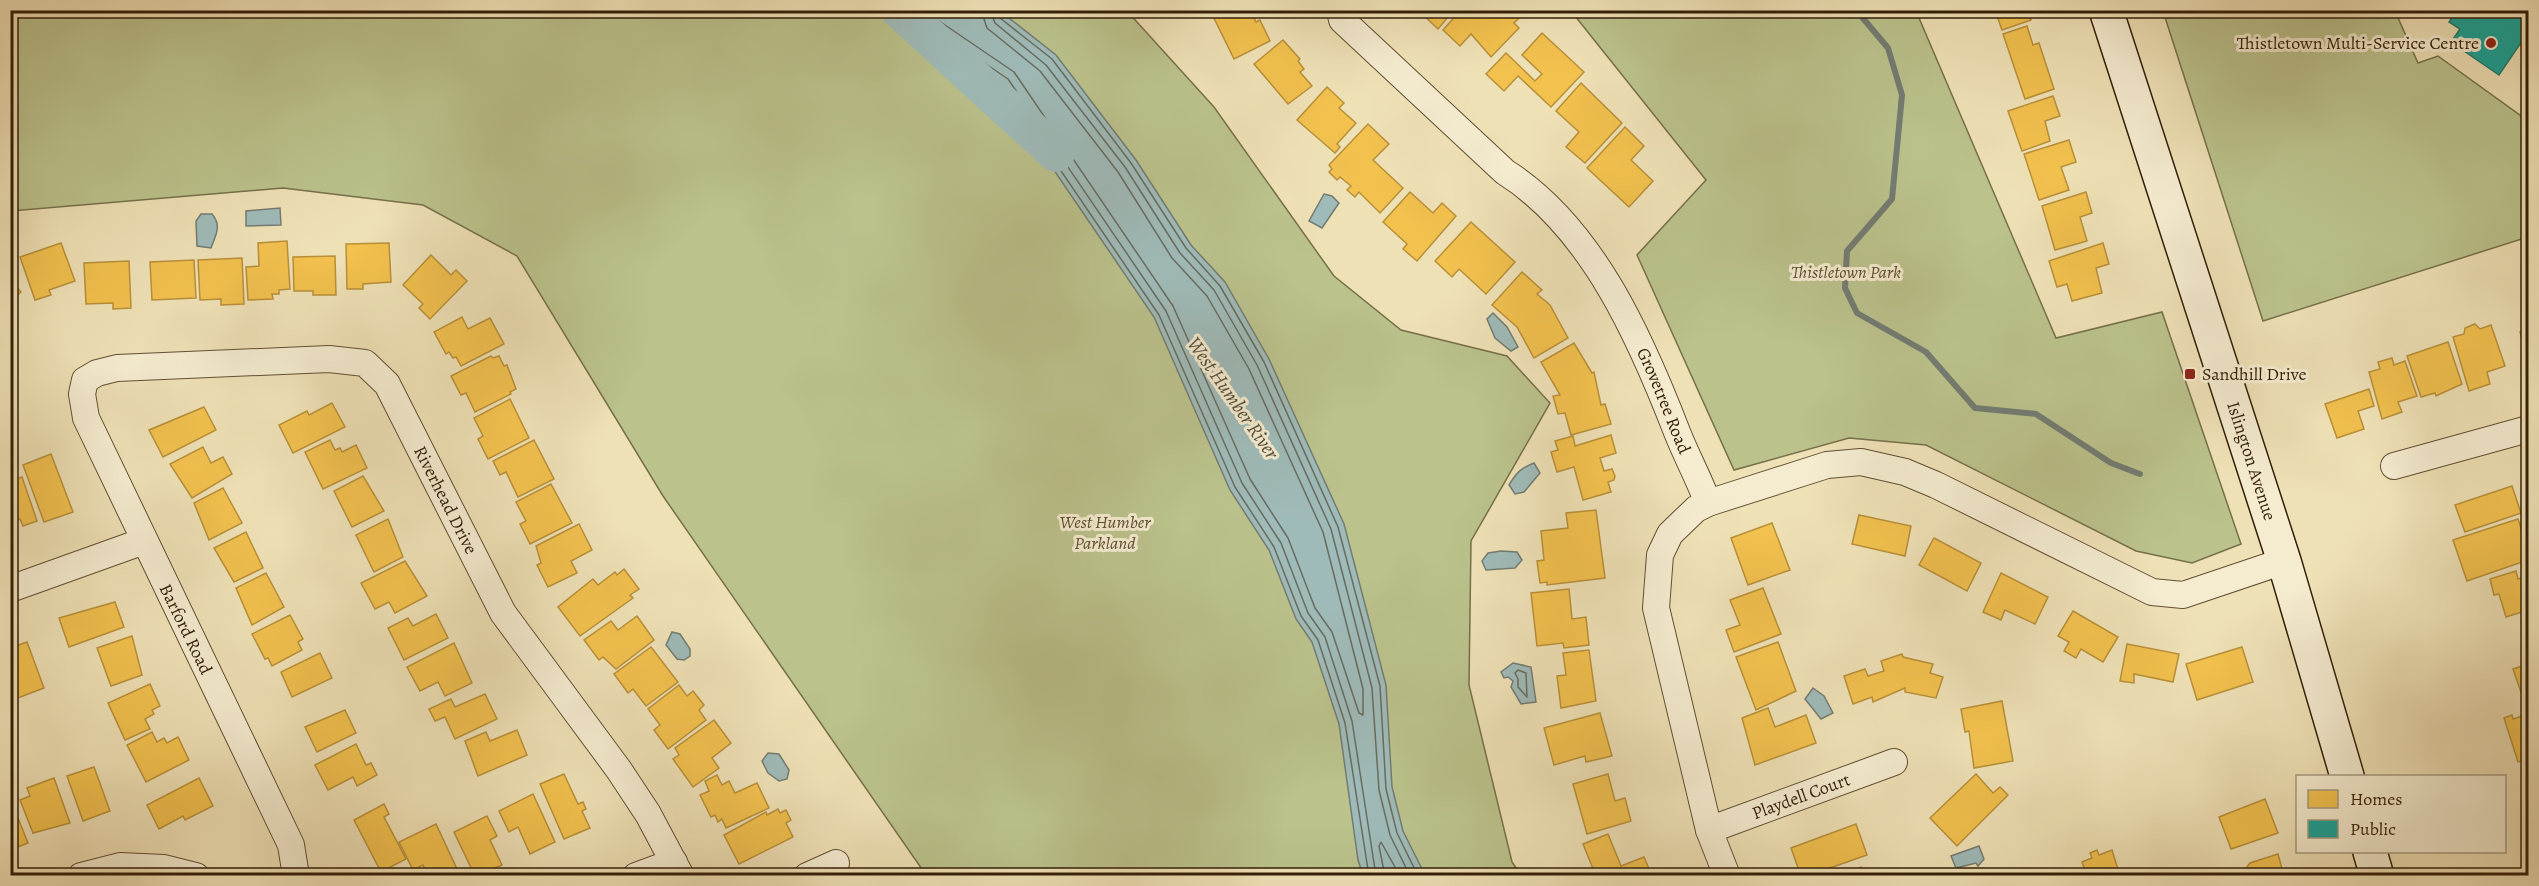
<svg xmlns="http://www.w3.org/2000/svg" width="2539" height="886" font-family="Alegreya,serif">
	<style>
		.green { fill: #bbc28c; stroke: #76704a; stroke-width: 1.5 }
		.water { fill: #9fbbb9; stroke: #737c72; stroke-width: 1.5 }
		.homes { fill: #f2c14e; stroke: #b89039; stroke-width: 1.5 }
		.public { fill: #17a398; stroke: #1f7b6c; stroke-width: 1.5 }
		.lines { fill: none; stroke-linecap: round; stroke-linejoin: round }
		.shore { stroke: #686c60; stroke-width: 1.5 }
		.stream { stroke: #737c72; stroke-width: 6 }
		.river { stroke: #9fbbb9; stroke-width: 38 }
		.minor-casing { stroke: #614f33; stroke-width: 28 }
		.secondary-casing { stroke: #321e07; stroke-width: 36 }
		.minor { stroke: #f5ecd0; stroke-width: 26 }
		.secondary { stroke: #f5ecd0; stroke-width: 33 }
		.poi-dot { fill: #8f2418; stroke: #f5ecd0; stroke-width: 2 }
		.labels { text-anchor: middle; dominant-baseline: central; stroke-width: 6; stroke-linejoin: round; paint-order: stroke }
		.poi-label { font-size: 18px; fill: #321e07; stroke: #f5ecd0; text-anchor: end }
		.park-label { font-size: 18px; font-style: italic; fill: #5b4f2f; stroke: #f5ecd0 }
		.street-label { font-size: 18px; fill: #321e07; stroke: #f5ecd0 }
		.water-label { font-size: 20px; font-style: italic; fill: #534d3c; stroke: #f5ecd0 }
	</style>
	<rect width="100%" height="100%" fill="#efe1b6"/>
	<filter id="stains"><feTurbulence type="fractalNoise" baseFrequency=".00333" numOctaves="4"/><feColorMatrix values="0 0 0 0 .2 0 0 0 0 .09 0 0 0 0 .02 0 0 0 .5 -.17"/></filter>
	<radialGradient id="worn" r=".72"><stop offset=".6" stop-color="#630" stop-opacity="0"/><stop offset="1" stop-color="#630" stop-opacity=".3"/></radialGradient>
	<g class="green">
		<polygon points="11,11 1127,11 1214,107 1334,276 1401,330 1507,356 1550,403 1471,541 1469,685 1512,862 1521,875 926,875 663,496 517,256 423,205 283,188 11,211"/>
		<polygon points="1571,11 1916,11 2056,338 2162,312 2241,544 2192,563 2136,551 1926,445 1849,438 1734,470 1637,255 1706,180"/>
		<polygon points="2163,11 2395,11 2418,63 2438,56 2528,121 2528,237 2263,321"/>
	</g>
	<g class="water">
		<polygon points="882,11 1000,11 1056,55 1136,160 1191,245 1225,282 1269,359 1344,524 1386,685 1392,787 1403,831 1425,875 1363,875 1358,860 1339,724 1312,642 1296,619 1269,550 1230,490 1154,317 998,88"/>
		<polygon points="1324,194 1332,196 1339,203 1322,228 1309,221"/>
		<polygon points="280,208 281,225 246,226 246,211"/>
		<path d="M201 214H212C222 226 216 234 211 248L197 246 196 221Z"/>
		<polygon points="1493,313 1507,327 1518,347 1511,351 1495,338 1487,319"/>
		<path d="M1534 463 1540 473 1524 492 1515 494 1509 485C1516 473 1521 468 1534 463Z"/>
		<polygon points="1501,551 1517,552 1522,560 1515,568 1486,570 1482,561 1488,553"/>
		<polygon points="672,632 680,634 690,649 690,656 684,660 677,659 666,645"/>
		<polygon points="1513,663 1531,667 1536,702 1521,704 1511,687 1513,681 1508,677 1504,678 1501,672"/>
		<polygon points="1813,688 1824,696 1833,713 1821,719 1805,699"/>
		<polygon points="768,753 779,754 789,770 787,779 779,781 768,773 762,761"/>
		<polygon points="1979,846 1984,859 1978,866 1976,863 1956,868 1951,856"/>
	</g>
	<g class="homes">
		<polygon points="1210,10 1250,10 1256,22 1260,20 1270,41 1234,59"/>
		<polygon points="1418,10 1454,10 1438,29"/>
		<polygon points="1461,10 1501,10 1504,14 1511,10 1519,18 1514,23 1519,28 1491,57 1471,34 1460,46 1443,30"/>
		<polygon points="1995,10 2028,10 2031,20 2002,30"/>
		<polygon points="2027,26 2033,45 2039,43 2054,89 2025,99 2003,34"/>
		<polygon points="1542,33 1584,72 1551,107 1518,76 1504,91 1486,74 1506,53 1535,81 1542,74 1522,55"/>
		<polygon points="1283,40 1300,59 1298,61 1304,69 1300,72 1312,86 1288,104 1254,64"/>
		<polygon points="1581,83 1622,123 1585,163 1566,147 1579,132 1556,111"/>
		<polygon points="1327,87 1344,103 1339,108 1356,123 1337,144 1340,147 1335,153 1297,120"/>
		<polygon points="2053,96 2060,116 2045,121 2050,141 2022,151 2008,111"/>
		<polygon points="1368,124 1389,144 1373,160 1403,188 1380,213 1359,192 1355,197 1347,190 1351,186 1340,177 1337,180 1329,172 1332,169 1329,165"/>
		<polygon points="1625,127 1644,146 1631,160 1653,181 1629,207 1587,168"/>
		<polygon points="2069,140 2076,162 2061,167 2069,190 2039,200 2024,154"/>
		<polygon points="1410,192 1433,213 1442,203 1456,216 1417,261 1403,249 1407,244 1383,222"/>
		<polygon points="2086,192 2092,213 2080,217 2087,241 2055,250 2042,206"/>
		<polygon points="1471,222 1515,262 1486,294 1459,269 1452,277 1435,261"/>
		<polygon points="287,241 290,289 279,290 279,294 272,294 273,299 248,300 246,267 259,266 258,243"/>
		<polygon points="61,243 75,281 49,290 51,295 35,300 20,257"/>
		<polygon points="389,243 391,282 363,284 363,289 347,289 346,244"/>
		<polygon points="2103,243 2109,264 2096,268 2102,293 2072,301 2067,284 2057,287 2049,261"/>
		<polygon points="431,255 451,275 456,270 467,281 430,319 419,308 423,304 403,285"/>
		<polygon points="335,256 336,295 313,295 313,291 294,291 293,257"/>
		<polygon points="242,258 244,304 221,305 221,299 200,300 198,260"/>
		<polygon points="194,260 196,298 152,300 150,262"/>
		<polygon points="129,261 131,308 113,309 113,303 86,304 84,263"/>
		<polygon points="1522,272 1542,290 1537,294 1550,305 1568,338 1534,358 1517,327 1492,305"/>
		<polygon points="10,280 21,292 13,299 16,302 11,306 14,309 10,313"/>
		<polygon points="462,317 468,329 490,318 504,344 461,366 456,357 453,358 449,352 446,354 434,332"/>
		<polygon points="2475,324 2480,329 2491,325 2505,366 2487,372 2490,384 2469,391 2453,337 2464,334 2465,328"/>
		<polygon points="2528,329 2528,360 2520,332"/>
		<polygon points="2448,342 2462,384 2436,396 2435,393 2421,397 2407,356"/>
		<polygon points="1574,343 1592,373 1594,372 1601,405 1605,404 1611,424 1571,435 1565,413 1558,414 1553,396 1560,395 1541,362"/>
		<polygon points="491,356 493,358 499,356 504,366 507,365 516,389 510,392 511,394 475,412 466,393 461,395 451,376"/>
		<polygon points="2392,358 2394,365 2405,361 2417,396 2398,402 2402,412 2382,419 2369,372 2380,369 2378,362"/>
		<polygon points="2369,389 2374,406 2358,411 2364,429 2337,438 2325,404"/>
		<polygon points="510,399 529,438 488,459 478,439 483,436 474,418"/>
		<polygon points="332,403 345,427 293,453 279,425 307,411 309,415"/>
		<polygon points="204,407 216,430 163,457 149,430"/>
		<polygon points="1611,435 1616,453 1600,458 1604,471 1612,469 1615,476 1614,480 1608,482 1611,492 1583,500 1574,467 1557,472 1551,452 1558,450 1555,441 1573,436 1575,446"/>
		<polygon points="330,440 335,450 340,448 342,452 356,445 367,468 323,489 305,452"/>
		<polygon points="534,440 554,479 518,497 506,472 500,475 493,461"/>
		<polygon points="203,447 211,463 223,457 232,474 192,498 170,464"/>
		<polygon points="51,454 73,512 44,522 23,465"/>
		<polygon points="363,476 384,511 352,527 334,491"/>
		<polygon points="22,477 37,521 23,526 20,519 10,523 10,481"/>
		<polygon points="551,484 572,523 530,544 520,524 526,521 516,502"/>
		<polygon points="2512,486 2521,513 2465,532 2455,505"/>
		<polygon points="223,488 242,523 209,540 194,503"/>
		<polygon points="1596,510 1605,578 1547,585 1547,582 1540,583 1537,561 1544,560 1541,531 1568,528 1566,513"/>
		<polygon points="1859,515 1911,526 1905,556 1852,544"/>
		<polygon points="388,519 403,557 374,572 356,535"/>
		<polygon points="2518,519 2528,550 2528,560 2467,581 2453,540"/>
		<polygon points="1772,523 1790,570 1748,585 1731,538"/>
		<polygon points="579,524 592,550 571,561 577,573 548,587 537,565 541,563 536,546"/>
		<polygon points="246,532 263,568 234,582 214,548"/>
		<polygon points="1934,538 1981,563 1967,591 1919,565"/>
		<polygon points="405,561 427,596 395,613 389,602 375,609 361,583"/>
		<polygon points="624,569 639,589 630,595 633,598 580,636 558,607 593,579 598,585 615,572 617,575"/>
		<polygon points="2516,571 2518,579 2528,576 2528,610 2506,617 2499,594 2494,595 2490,579"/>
		<polygon points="266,573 284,607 252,625 236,588"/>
		<polygon points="2001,573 2048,597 2035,624 2005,610 2001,620 1983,612"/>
		<polygon points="1763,588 1781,634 1734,652 1726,630 1740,625 1730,600"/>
		<polygon points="1569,589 1572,619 1586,617 1589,645 1564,648 1563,643 1537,646 1531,593"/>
		<polygon points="115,602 124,627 69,647 59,618"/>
		<polygon points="2073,611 2118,637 2103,662 2081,649 2076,658 2064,651 2069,642 2058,636"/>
		<polygon points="436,614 448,638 404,660 388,628 408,618 413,626"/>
		<polygon points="290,615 303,639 298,642 302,650 272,666 268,658 265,659 252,634"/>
		<polygon points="637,616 654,640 616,669 603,657 599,660 584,640 611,621 618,630"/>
		<polygon points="2528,620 2528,644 2521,622"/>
		<polygon points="132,636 142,675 111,686 97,648"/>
		<polygon points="27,642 44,688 10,701 10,648"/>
		<polygon points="1778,642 1796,691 1756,710 1736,657"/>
		<polygon points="454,643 472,683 445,696 438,682 420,691 407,667"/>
		<polygon points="2127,644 2179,654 2173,682 2134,674 2134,683 2120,681"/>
		<polygon points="651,647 678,682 646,706 633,689 628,693 614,674"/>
		<polygon points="2242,647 2253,682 2197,700 2186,664"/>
		<polygon points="1589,650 1596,701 1561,708 1557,676 1566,675 1563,653"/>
		<polygon points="320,653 332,678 292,697 281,672"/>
		<polygon points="1902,654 1903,657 1933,664 1930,673 1943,677 1936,698 1905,692 1905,688 1873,702 1872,697 1853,704 1844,676 1865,669 1868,676 1884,671 1881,661"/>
		<polygon points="2528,664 2528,693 2522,695 2513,669"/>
		<polygon points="150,684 160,706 152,710 154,714 145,719 150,729 125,740 108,703"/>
		<polygon points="679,685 687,696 693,691 704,705 699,710 706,720 668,749 654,730 660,725 648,709"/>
		<polygon points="485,694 497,719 455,739 445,717 435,721 429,709 451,699 455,707"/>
		<polygon points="2002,701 2013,761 1974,768 1969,731 1965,732 1961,709"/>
		<polygon points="1768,708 1775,727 1806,715 1816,743 1755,765 1742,718"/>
		<polygon points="345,710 356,733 317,752 305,727"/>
		<polygon points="1600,713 1612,756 1586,762 1585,756 1554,765 1544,728"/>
		<polygon points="2528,714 2528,759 2518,762 2504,718 2512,715 2513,719"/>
		<polygon points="714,720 731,743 712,758 719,768 693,787 673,759 679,755 675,748"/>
		<polygon points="517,730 527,755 478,776 465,741 486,732 490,741"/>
		<polygon points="152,732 157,742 164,738 167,743 178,737 189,760 146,782 127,745"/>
		<polygon points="356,744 366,765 371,763 377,775 357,786 353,777 328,790 315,765"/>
		<polygon points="2528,765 2528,784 2523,767"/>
		<polygon points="94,767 110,811 83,821 67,776"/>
		<polygon points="564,774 578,804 583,802 586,809 582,811 590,828 564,839 540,784"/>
		<polygon points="1608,774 1615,801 1625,798 1631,821 1587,834 1573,784"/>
		<polygon points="1976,774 1993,793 2000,787 2008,795 1957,846 1930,818"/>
		<polygon points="717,775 722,785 729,781 735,793 757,783 769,808 726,828 722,819 718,822 715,815 711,817 700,795 709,791 705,781"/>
		<polygon points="54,778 70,823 33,833 20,800 30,796 27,788"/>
		<polygon points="199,778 213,806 185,820 183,816 159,829 147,805"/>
		<polygon points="533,794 555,842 530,854 518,827 509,832 499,811"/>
		<polygon points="10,798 28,843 10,850"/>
		<polygon points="2265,799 2278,833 2231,849 2219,817"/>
		<polygon points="384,804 389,814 384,817 406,859 381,872 354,820"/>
		<polygon points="778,809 780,813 786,810 791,820 786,823 793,837 739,864 724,835 766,812 767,815"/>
		<polygon points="487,816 497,836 490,840 502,865 475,876 454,832"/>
		<polygon points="436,824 457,869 444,876 428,876 423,865 413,870 399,842"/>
		<polygon points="1856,824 1867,855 1827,869 1829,873 1821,876 1801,876 1791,848"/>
		<polygon points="1608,834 1621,866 1644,857 1652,876 1596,876 1583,844"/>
		<polygon points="2097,850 2099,855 2112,850 2120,876 2087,876 2082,862 2092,858 2090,853"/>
		<polygon points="2278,854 2284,876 2250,876 2247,867 2250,863"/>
		<polygon points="1861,867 1864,876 1840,876"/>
	</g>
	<polygon class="public" points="2457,10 2528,10 2528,55 2526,53 2528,50 2520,44 2499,75 2451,42 2460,29 2449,22"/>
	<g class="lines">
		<g class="shore">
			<polyline points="893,10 1002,84 1159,315 1235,487 1274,547 1301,616 1318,640 1345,723 1369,876"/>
			<polyline points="906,10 1008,79 1166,311 1242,483 1281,543 1308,613 1325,637 1352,721 1376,876"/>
			<polyline points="923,10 1014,72 1173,306 1250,479 1288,538 1315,608 1332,632 1359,713 1363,715 1363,689 1323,532 1249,369 1207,296 1172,258 1118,172 1040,71 987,28 981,10"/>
			<polyline points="990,10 995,23 1046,65 1125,167 1180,253 1214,290 1257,365 1331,529 1372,688 1379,790 1390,835 1410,876"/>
			<polyline points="997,10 1000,18 1052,59 1131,163 1186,248 1220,286 1264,362 1338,527 1380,686 1386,789 1397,833 1418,876"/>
			<polygon points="1518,670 1526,673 1527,697 1518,687 1518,679 1515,673"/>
			<polyline points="1385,876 1379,846 1381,842 1400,876"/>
		</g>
		<polyline class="stream" points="1856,10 1888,48 1902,95 1892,199 1847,251 1845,288 1857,313 1926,352 1975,408 2036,414 2111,463 2140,474"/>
		<polyline class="river" points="900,10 1056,153"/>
		<defs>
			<g id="minor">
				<path id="s1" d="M1340 10 1342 20 1505 172C1592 227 1641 339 1677 432 1686 455 1699 479 1708 503"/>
				<polyline points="2394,466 2528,429"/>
				<polyline points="10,589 144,541"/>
				<path id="s2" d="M1709 830 1894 762"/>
				<polyline points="81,876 120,866 164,868 196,876"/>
				<path id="s3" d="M296 876 291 845 86 418 82 394 85 380 97 373 117 368 329 359 365 363 387 384 503 613 619 770 648 814 681 876"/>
				<polyline points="636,876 674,862"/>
				<polyline points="807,876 836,863"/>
				<polyline points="1727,876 1709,830 1656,608 1660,555 1670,534 1696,509 1708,503 1827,465 1861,462 1905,472 1936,485 2152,592 2183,595 2284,561"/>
			</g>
			<g id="secondary">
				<path id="s4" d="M2106 10 2284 561 2347 776"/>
				<polyline points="2370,852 2377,876"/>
			</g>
		</defs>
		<use href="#minor" class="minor-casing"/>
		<use href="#secondary" class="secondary-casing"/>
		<use href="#minor" class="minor"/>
		<use href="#secondary" class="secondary"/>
	</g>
	<g class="poi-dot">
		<circle cx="2491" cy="43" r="6"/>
		<rect x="2184" y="368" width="12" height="12" rx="3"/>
	</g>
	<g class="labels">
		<g class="poi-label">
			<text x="2479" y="43">Thistletown Multi-Service Centre</text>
			<text x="2202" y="374" text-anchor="start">Sandhill Drive</text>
		</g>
		<g class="park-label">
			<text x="1846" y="272">Thistletown Park</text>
			<text x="1105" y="522">West Humber<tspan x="1105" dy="21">Parkland</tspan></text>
		</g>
		<g class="street-label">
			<text stroke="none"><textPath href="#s1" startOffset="516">Grovetree Road</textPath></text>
			<text stroke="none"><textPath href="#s4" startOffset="474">Islington Avenue</textPath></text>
			<text stroke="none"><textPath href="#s3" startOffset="987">Riverhead Drive</textPath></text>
			<text transform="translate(186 629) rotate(64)">Barford Road</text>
			<text stroke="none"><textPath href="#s2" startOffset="98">Playdell Court</textPath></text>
		</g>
		<g class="water-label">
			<text transform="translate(1233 398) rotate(55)">West Humber River</text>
		</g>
	</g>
	<rect width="2539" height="886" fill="none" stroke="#efe1b6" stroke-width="36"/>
	<rect x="12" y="12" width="2515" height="862" fill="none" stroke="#321e07" stroke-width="3"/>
	<rect x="18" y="18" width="2503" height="850" fill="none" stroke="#321e07" stroke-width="1.5"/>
	<rect x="2296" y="775" width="210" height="78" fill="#f5ecd0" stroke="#a79a80" stroke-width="1.5"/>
	<rect x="2308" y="790" width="30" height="18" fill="#f2c14e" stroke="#a79a80" stroke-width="1.5"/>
	<text x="2350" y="805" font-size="18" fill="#321e07">Homes</text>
	<rect x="2308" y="820" width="30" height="18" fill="#17a398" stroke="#a79a80" stroke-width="1.5"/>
	<text x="2350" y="835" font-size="18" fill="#321e07">Public</text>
	<rect width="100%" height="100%" filter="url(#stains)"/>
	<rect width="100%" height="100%" fill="url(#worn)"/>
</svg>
